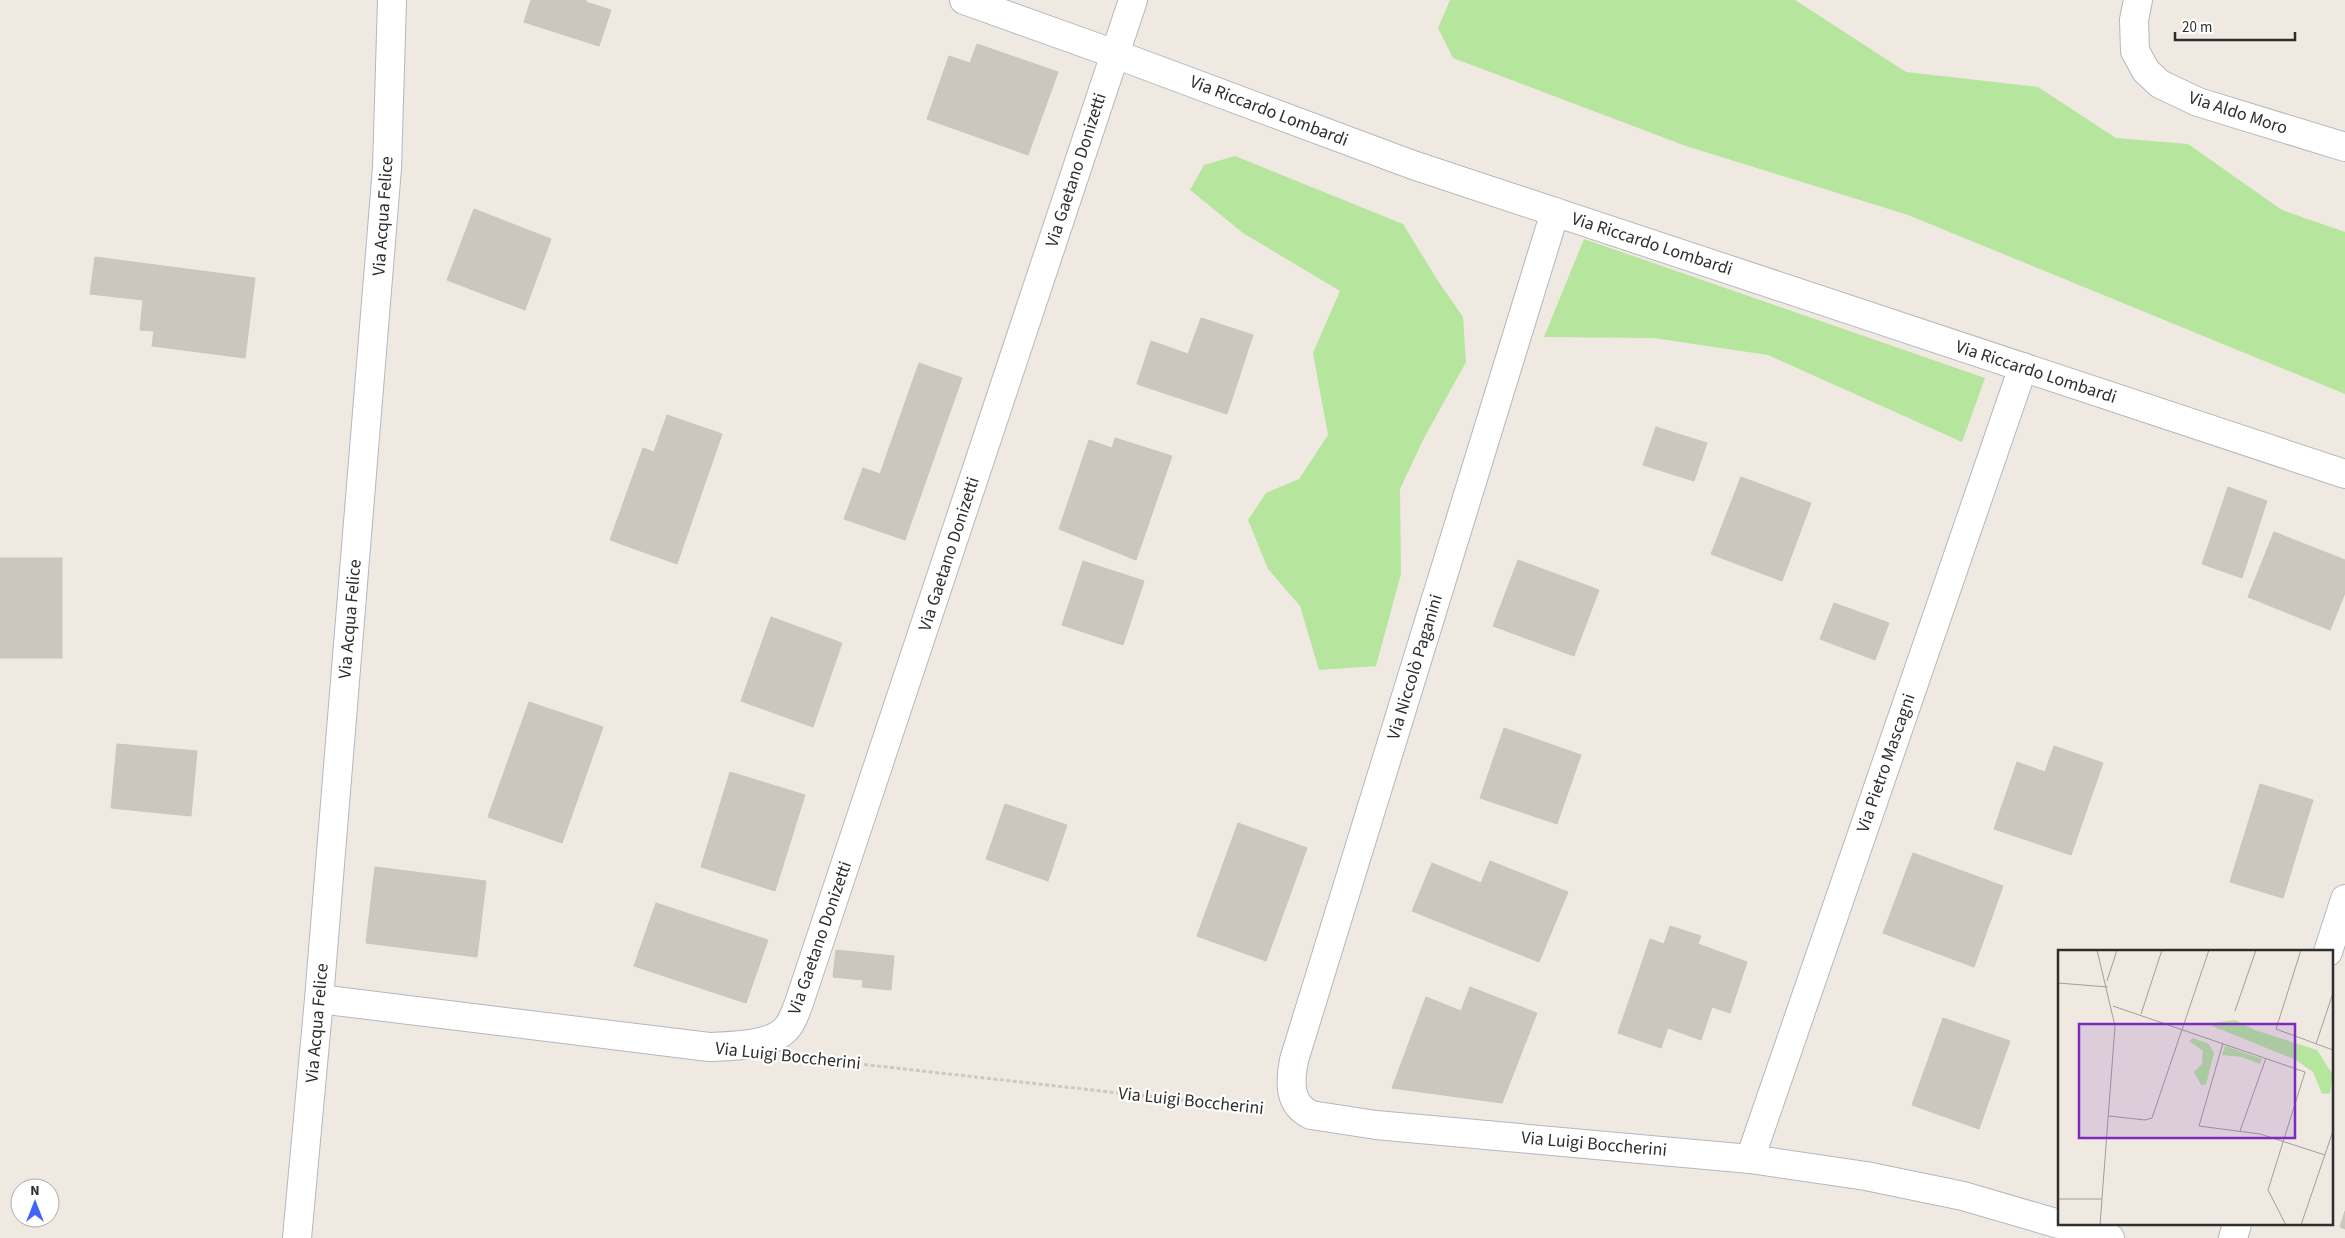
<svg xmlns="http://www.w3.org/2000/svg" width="2345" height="1238" font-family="'Source Sans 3',sans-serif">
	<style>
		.green { fill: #b6e59e }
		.building { fill: #cbc7bf; stroke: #cbc5ba }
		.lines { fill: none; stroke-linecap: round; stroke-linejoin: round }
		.minor-casing { stroke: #b4b7c1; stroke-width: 30 }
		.path { stroke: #c9c9c9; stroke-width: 3; stroke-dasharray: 4 2.5; stroke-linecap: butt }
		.minor { stroke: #fff; stroke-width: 28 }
		.labels { text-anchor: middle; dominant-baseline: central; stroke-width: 4.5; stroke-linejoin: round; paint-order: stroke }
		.street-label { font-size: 18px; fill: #2e2e2e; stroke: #fff }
		.inset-road { fill: none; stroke: #a29e99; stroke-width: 1 }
		.view { fill: #7b2cbf; fill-opacity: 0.15; stroke: #7b2cbf; stroke-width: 2.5 }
		.inset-edge { fill: none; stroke: #2e2e2e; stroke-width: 2.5 }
	</style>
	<rect width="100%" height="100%" fill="#efe9e1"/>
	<g class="green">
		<polygon points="1450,0 1795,0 1906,72 2038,87 2116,138 2188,144 2282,210 2345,232 2345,394 1908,215 1686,146 1453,58 1438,28"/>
		<polygon points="1235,156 1403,224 1438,281 1463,317 1466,362 1424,438 1400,489 1401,574 1376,666 1319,670 1300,606 1268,569 1248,520 1266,493 1299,479 1328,435 1313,353 1340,291 1243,233 1190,190 1204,165"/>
		<polygon points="1584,239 1985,378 1962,442 1768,355 1654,338 1544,337"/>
	</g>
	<g class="building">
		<polygon points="531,0 586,0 586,2 611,10 599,46 524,22"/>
		<polygon points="977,44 1058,72 1028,155 927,119 949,56 970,63"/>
		<polygon points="474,209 551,239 525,310 447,280"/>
		<polygon points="95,257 255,278 245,358 152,346 154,331 140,330 143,300 90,294"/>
		<polygon points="1201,318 1253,335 1227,414 1137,384 1151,341 1188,354"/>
		<polygon points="919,363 962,378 905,540 844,519 863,468 880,474"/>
		<polygon points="667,415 722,434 677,564 610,540 643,448 654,452"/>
		<polygon points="1656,427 1707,443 1694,481 1643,465"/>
		<polygon points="1115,438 1172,456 1136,560 1059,529 1089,440 1112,448"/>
		<polygon points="1741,477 1811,503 1782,581 1711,554"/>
		<polygon points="2228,487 2267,501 2242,578 2202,564"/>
		<polygon points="2274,532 2345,560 2345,593 2330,630 2248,597"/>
		<rect x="0" y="558" width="62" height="100"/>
		<polygon points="1518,560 1599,590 1574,656 1493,626"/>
		<polygon points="1083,561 1144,581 1123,645 1062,625"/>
		<polygon points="1834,603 1889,623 1875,660 1820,639"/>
		<polygon points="771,617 842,643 813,727 741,701"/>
		<polygon points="529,702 603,727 562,843 488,817"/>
		<polygon points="1504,728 1581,755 1557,824 1480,798"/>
		<polygon points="117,744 197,751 191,816 111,808"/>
		<polygon points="2054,746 2103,763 2071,855 1994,829 2017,762 2045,772"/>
		<polygon points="730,772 805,795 775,891 701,867"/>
		<polygon points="2260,784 2313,800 2283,898 2230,882"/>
		<polygon points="1005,804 1067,825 1048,881 986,859"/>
		<polygon points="1238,823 1307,848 1266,961 1197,936"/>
		<polygon points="1913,853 2003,886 1974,967 1883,933"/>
		<polygon points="1490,861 1568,892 1539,962 1412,911 1432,863 1481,883"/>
		<polygon points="375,867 486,881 477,957 366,943"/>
		<polygon points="656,903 768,940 746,1003 634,966"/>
		<polygon points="1670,926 1701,936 1698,944 1747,962 1730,1013 1712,1007 1701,1040 1668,1028 1661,1048 1618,1033 1650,939 1664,944"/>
		<polygon points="836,950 894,956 891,990 862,987 863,980 833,977"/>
		<polygon points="1470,987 1537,1013 1502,1103 1392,1088 1426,997 1461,1011"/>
		<polygon points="1943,1018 2010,1041 1979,1129 1912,1105"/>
		<polygon points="2345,1211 2345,1229 2340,1227"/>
	</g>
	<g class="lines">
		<defs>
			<g id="minor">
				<polyline points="964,0 1115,54 1413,165 2345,474"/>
				<polyline points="2138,0 2134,20 2135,51 2146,71 2160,84 2198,102 2345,147"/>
				<path d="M1555 212 1294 1060C1290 1082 1288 1104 1311 1115L1376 1125 1750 1159 1866 1176 1963 1196 2059 1224"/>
				<polyline points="2328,952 2345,899"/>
				<path d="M319 999 709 1047C730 1046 768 1046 784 1031 792 1024 795 1013 799 1003L1133 0"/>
				<polyline points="1750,1159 2023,367"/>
				<polyline points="2061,1224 2110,1238"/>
				<polyline points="297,1238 319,999 387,168 392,0"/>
				<polyline points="2233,1238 2237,1224"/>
			</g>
		</defs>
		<use href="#minor" class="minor-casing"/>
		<polyline class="path" points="806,1058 1262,1109"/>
		<use href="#minor" class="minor"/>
	</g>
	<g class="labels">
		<g class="street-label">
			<text transform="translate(1269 111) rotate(21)">Via Riccardo Lombardi</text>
			<text transform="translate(2238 113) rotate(18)">Via Aldo Moro</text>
			<text transform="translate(1076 170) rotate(-72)">Via Gaetano Donizetti</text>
			<text transform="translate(383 216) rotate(-86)">Via Acqua Felice</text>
			<text transform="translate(1652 244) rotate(18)">Via Riccardo Lombardi</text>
			<text transform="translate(2036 372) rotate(18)">Via Riccardo Lombardi</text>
			<text transform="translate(949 554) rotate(-72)">Via Gaetano Donizetti</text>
			<text transform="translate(350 619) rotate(-85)">Via Acqua Felice</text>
			<text transform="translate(1415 667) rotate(-73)">Via Niccolò Paganini</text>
			<text transform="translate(1886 763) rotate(-71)">Via Pietro Mascagni</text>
			<text transform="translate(820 938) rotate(-71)">Via Gaetano Donizetti</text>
			<text transform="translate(317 1023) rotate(-85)">Via Acqua Felice</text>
			<text transform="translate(788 1056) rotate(6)">Via Luigi Boccherini</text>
			<text transform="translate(1191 1101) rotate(6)">Via Luigi Boccherini</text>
			<text transform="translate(1594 1144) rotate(5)">Via Luigi Boccherini</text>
		</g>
	</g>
	<g transform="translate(2058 950)">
		<rect width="275" height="275" fill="#efe9e1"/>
		<path d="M177 70 197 80 259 100 275 125 272 143 264 144 255 122 238 110 154 76 155 73ZM135 88 151 94 156 103 148 135H143L136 122 144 114 145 101 131 91ZM167 96 204 109 202 114 184 107 164 105Z" fill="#b6e59e"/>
		<path class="inset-road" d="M39 0 57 76 42 275M243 0 218 79 275 100M49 31 59 0M0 33 50 37M55 56 247 122 210 240 228 275M177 61 198 0M83 64 104 0M165 93 141 176 202 184 267 205M258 94 275 43M51 166 87 170 94 168 151 0M182 181 208 108M0 249H43M243 275 275 181"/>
		<path class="view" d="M21 74H237V188H21Z"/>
		<rect width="275" height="275" class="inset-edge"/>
	</g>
	<g transform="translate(35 1203)"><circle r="24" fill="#ffffff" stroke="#ababab"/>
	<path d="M0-4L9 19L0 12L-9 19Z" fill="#4264fb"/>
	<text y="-8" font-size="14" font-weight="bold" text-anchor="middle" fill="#2e2e2e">N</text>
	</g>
	<path d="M2175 32v8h120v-8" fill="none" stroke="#2e2e2e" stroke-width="2.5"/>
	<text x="2182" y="32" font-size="15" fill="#2e2e2e" stroke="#ffffff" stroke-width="4" paint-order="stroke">20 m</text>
</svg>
